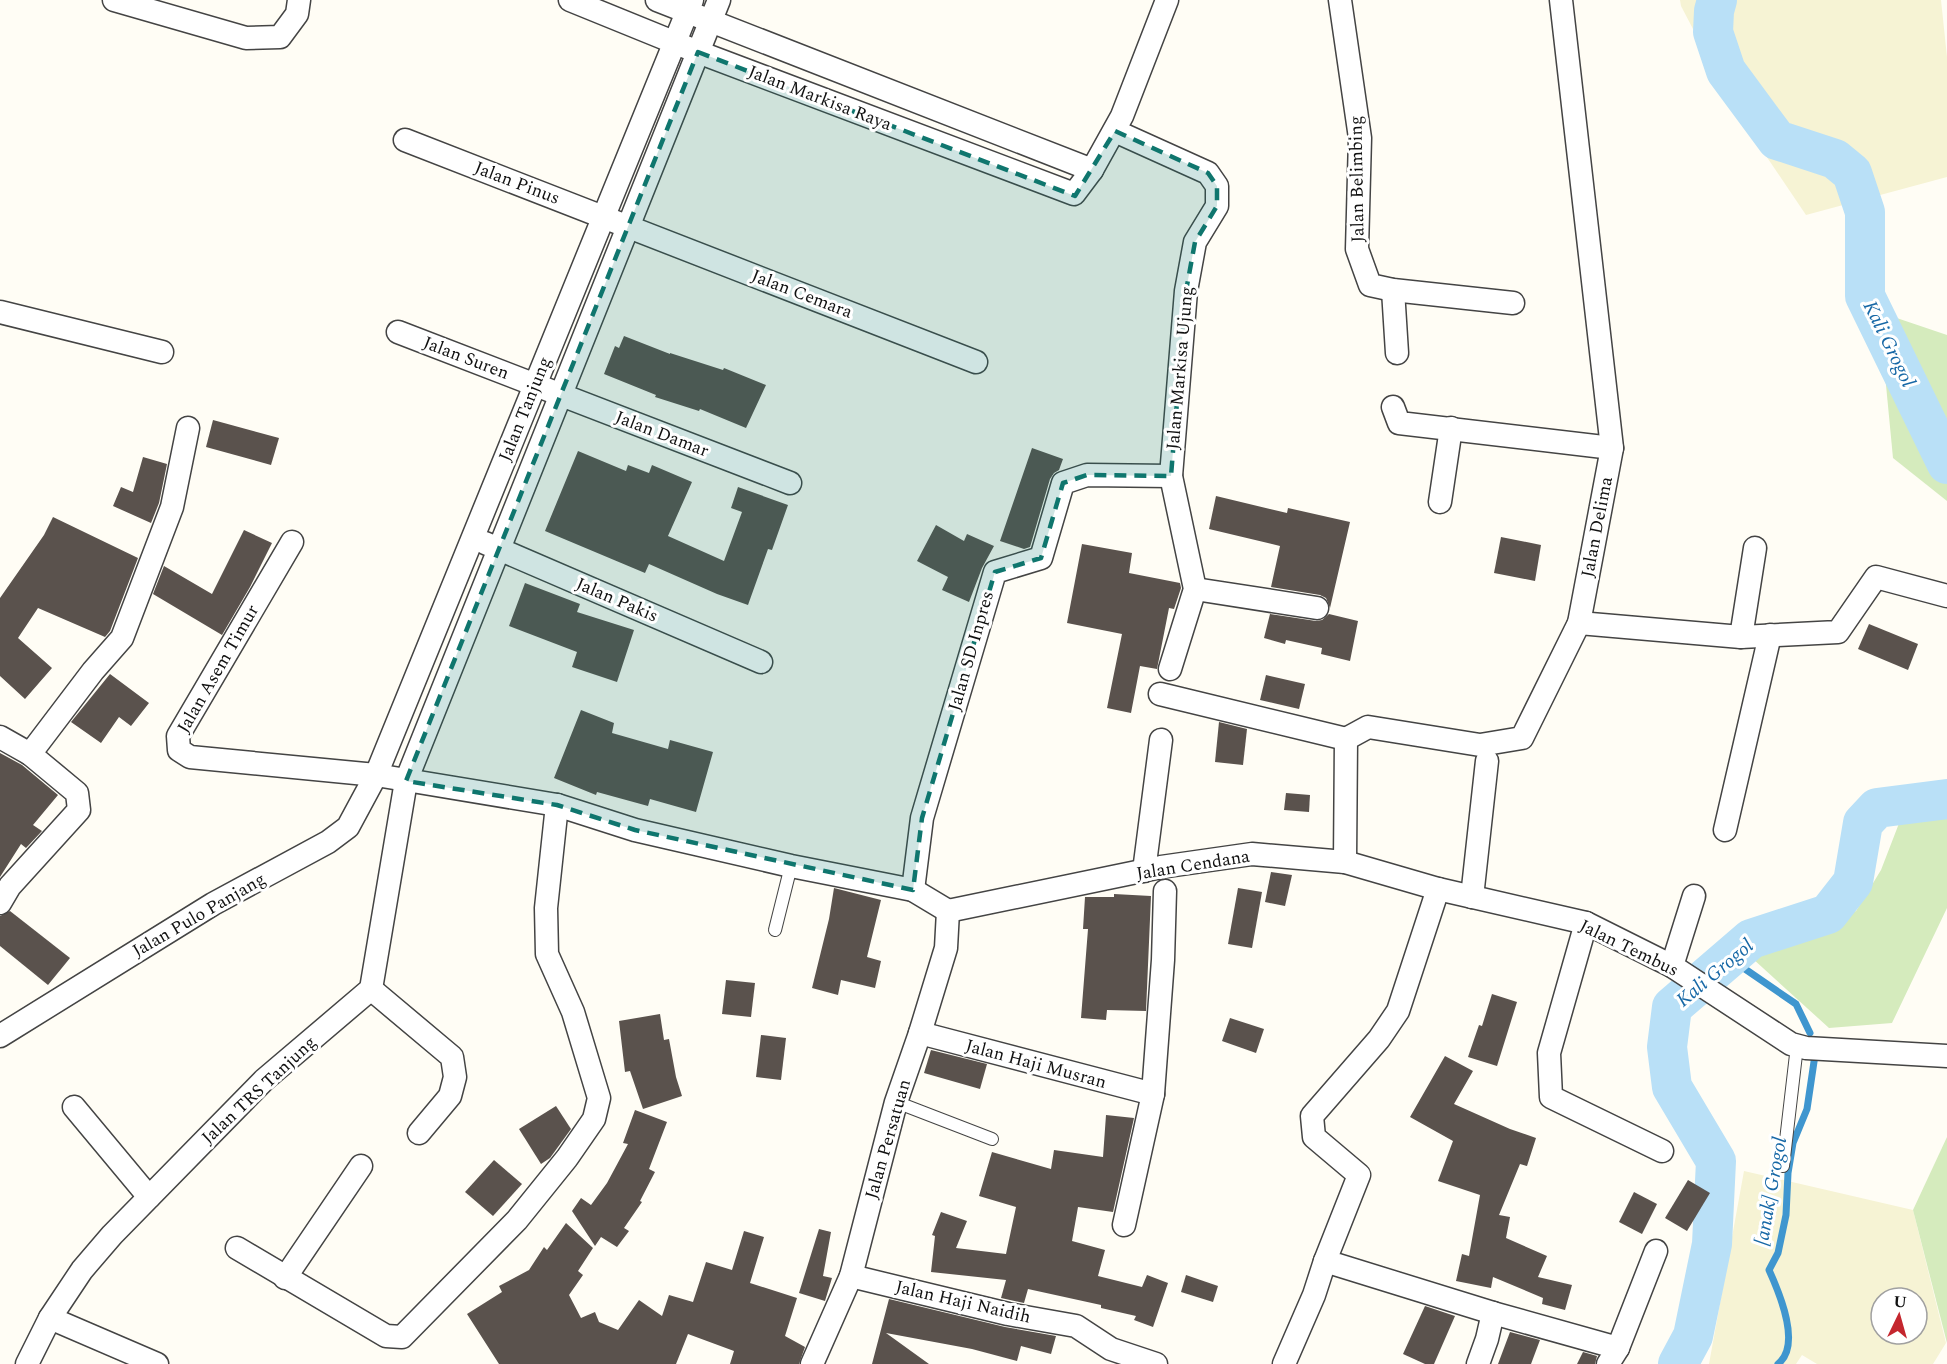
<svg xmlns="http://www.w3.org/2000/svg" width="1947" height="1364" font-family="Spectral,serif">
	<style>
		.farmland { fill: #f6f3d4; fill-rule: evenodd }
		.green { fill: #d5ebbd }
		.lines { fill: none; stroke-linecap: round; stroke-linejoin: round }
		.stream { stroke: #3f96cf; stroke-width: 7 }
		.river { stroke: #b9e0f7; stroke-width: 40 }
		.building { fill: #5a524d }
		.lane-casing { stroke: #444; stroke-width: 14 }
		.street-casing { stroke: #444; stroke-width: 25 }
		.lane { stroke: #fff; stroke-width: 12 }
		.street { stroke: #fff; stroke-width: 22 }
		.marked { fill: #0f766e; fill-opacity: 0.2; stroke: #0f766e; stroke-width: 4.5; stroke-dasharray: 12 8; stroke-linejoin: round }
		.labels { text-anchor: middle; dominant-baseline: central; stroke-width: 6; stroke-linejoin: round; paint-order: stroke }
		.street-label { font-size: 18px; fill: #111; stroke: #fff }
		.water-label { font-size: 20px; font-style: italic; fill: #1768a6; stroke: #fff }
	</style>
	<rect width="100%" height="100%" fill="#fffdf5"/>
	<g class="farmland">
		<polygon points="1680,0 1941,0 1947,57 1947,177 1806,215 1737,113 1681,6"/>
		<path d="M1744 1171 1913 1210 1946 1343 1933 1364H1817L1802 1355 1796 1364H1709ZM1881 1298H1917V1334H1881Z"/>
	</g>
	<g class="green">
		<polygon points="1879,312 1947,335 1947,501 1893,458"/>
		<polygon points="1947,799 1947,908 1892,1023 1829,1028 1752,958 1856,911 1881,870 1903,813"/>
		<polygon points="1947,1137 1947,1343 1913,1210"/>
	</g>
	<g class="lines">
		<g class="stream">
			<polyline points="1729,958 1796,1004 1810,1033"/>
			<path d="M1778 1364C1802 1345 1779 1292 1769 1270L1778 1253 1786 1215 1788 1173 1793 1143 1807 1109 1815 1055"/>
		</g>
		<g class="river">
			<polyline points="1717,0 1714,11 1713,32 1726,71 1777,140 1835,159 1852,173 1865,212 1865,296 1947,464"/>
			<polyline points="1678,1364 1693,1336 1712,1244 1716,1161 1672,1087 1667,1047 1672,1007 1751,939 1828,914 1853,882 1863,823 1877,808 1947,799"/>
		</g>
	</g>
	<g class="building">
		<polygon points="624,336 670,354 670,353 723,370 724,368 766,385 746,428 700,409 699,411 655,397 656,395 604,374 615,346 619,348"/>
		<polygon points="213,420 279,438 271,465 206,447"/>
		<polygon points="1032,448 1063,459 1059,470 1054,473 1050,479 1030,547 1024,549 1000,541"/>
		<polygon points="578,451 626,471 628,465 649,473 652,465 692,482 668,536 724,561 742,512 731,508 738,487 788,505 772,550 768,549 748,605 717,594 649,564 645,573 545,531"/>
		<polygon points="143,457 167,464 159,503 151,523 113,506 121,487 133,492"/>
		<polygon points="1216,496 1287,513 1288,508 1350,522 1330,608 1326,598 1320,595 1271,587 1280,546 1209,529"/>
		<polygon points="53,517 138,558 110,631 105,637 38,608 18,638 52,668 25,699 0,676 0,598 44,535"/>
		<polygon points="936,525 964,541 967,534 994,546 982,568 969,602 942,590 948,577 917,561"/>
		<polygon points="244,530 272,543 250,587 222,635 153,594 164,566 212,594"/>
		<polygon points="1501,537 1541,545 1535,581 1494,573"/>
		<polygon points="1082,544 1132,553 1129,573 1180,583 1181,588 1174,609 1169,608 1157,669 1140,666 1131,713 1107,708 1122,634 1067,623"/>
		<polygon points="525,583 580,604 577,612 634,630 617,682 572,667 577,652 509,626"/>
		<polygon points="1270,614 1316,621 1322,620 1329,614 1358,621 1350,661 1321,654 1322,648 1286,640 1285,644 1264,638"/>
		<polygon points="1869,624 1918,644 1908,670 1858,649"/>
		<polygon points="110,674 149,703 131,726 119,717 101,743 71,722"/>
		<polygon points="1266,675 1305,684 1299,709 1260,700"/>
		<polygon points="581,710 614,723 612,733 668,749 670,740 713,752 696,812 650,799 648,806 597,792 596,795 554,778"/>
		<polygon points="1219,722 1247,729 1243,765 1215,762"/>
		<polygon points="0,753 22,765 58,795 33,825 42,831 26,848 21,844 0,877"/>
		<polygon points="1286,793 1310,795 1309,812 1284,810"/>
		<polygon points="1271,872 1292,875 1285,906 1265,902"/>
		<polygon points="834,888 881,900 867,957 881,961 875,988 841,980 838,995 812,988 829,919"/>
		<polygon points="1238,888 1262,892 1252,948 1228,944"/>
		<polygon points="1114,894 1151,896 1146,1011 1107,1010 1106,1020 1081,1018 1088,929 1083,929 1085,897 1114,897"/>
		<polygon points="10,911 70,958 48,985 0,946 0,916"/>
		<polygon points="726,980 755,983 751,1017 722,1014"/>
		<polygon points="1492,994 1517,1002 1497,1066 1468,1057 1479,1025 1482,1026"/>
		<polygon points="660,1014 664,1040 669,1039 676,1077 682,1096 643,1109 630,1071 625,1072 619,1021"/>
		<polygon points="1230,1018 1264,1029 1256,1053 1222,1041"/>
		<polygon points="761,1035 786,1038 781,1080 756,1077"/>
		<polygon points="931,1050 987,1064 980,1089 924,1073"/>
		<polygon points="1445,1056 1473,1071 1454,1104 1510,1129 1536,1138 1527,1166 1520,1164 1499,1215 1510,1217 1506,1238 1547,1256 1538,1277 1572,1285 1565,1310 1542,1304 1543,1298 1493,1277 1491,1288 1456,1281 1462,1254 1469,1256 1480,1195 1438,1181 1453,1141 1410,1117"/>
		<polygon points="556,1106 571,1129 550,1158 541,1164 519,1129"/>
		<polygon points="635,1110 667,1122 649,1169 655,1172 640,1201 642,1202 624,1228 629,1231 617,1247 601,1237 595,1246 572,1211 581,1198 591,1205 607,1183 628,1144 623,1143"/>
		<polygon points="1106,1115 1134,1118 1113,1212 1078,1207 1072,1241 1105,1250 1098,1276 1142,1287 1147,1275 1168,1283 1153,1327 1134,1320 1136,1316 1101,1308 1101,1305 1028,1289 1024,1303 1001,1298 1006,1280 931,1272 935,1236 932,1235 941,1212 967,1221 956,1248 1006,1254 1016,1207 979,1196 992,1152 1051,1169 1054,1150 1103,1157"/>
		<polygon points="494,1160 522,1184 493,1216 465,1192"/>
		<polygon points="1688,1180 1710,1193 1687,1231 1665,1218"/>
		<polygon points="1634,1192 1657,1204 1642,1234 1619,1222"/>
		<polygon points="566,1223 593,1248 578,1271 583,1275 569,1295 581,1318 595,1312 599,1322 618,1330 639,1300 662,1316 669,1295 693,1302 706,1262 732,1270 744,1231 764,1237 750,1283 797,1298 785,1336 805,1347 799,1364 730,1364 734,1351 688,1334 676,1364 499,1364 467,1314 502,1292 499,1286 529,1270 544,1247 547,1250"/>
		<polygon points="819,1229 831,1232 823,1276 832,1278 825,1301 799,1293"/>
		<polygon points="1186,1275 1218,1286 1213,1302 1181,1292"/>
		<polygon points="889,1299 1005,1327 1056,1336 1051,1354 1021,1346 1017,1361 972,1349 886,1333 929,1364 872,1364"/>
		<polygon points="1425,1306 1455,1316 1434,1364 1425,1364 1403,1354"/>
		<polygon points="1510,1332 1540,1340 1531,1364 1498,1364"/>
		<polygon points="1583,1352 1597,1356 1595,1364 1577,1364"/>
	</g>
	<g class="lines">
		<defs>
			<g id="lane">
				<polyline points="775,930 791,866"/>
				<polyline points="896,1102 992,1139"/>
				<polyline points="1783,1166 1797,1046"/>
			</g>
			<g id="street">
				<polyline points="114,0 246,38 280,37 297,14 299,0"/>
				<polyline points="570,0 698,52 1074,194 1092,170 1122,116 1167,0"/>
				<polyline points="657,0 1092,170"/>
				<polyline points="1340,0 1360,138 1357,249 1370,285 1393,290 1513,303"/>
				<polyline points="1115,131 1208,173 1217,186 1217,206 1195,242 1186,291 1171,476 1195,589 1170,669"/>
				<polyline points="405,140 976,362"/>
				<polyline points="1393,290 1397,353"/>
				<polyline points="0,312 162,352"/>
				<polyline points="398,332 790,483"/>
				<polyline points="1393,407 1399,423 1612,448"/>
				<polyline points="1440,502 1451,428"/>
				<polyline points="292,542 178,736 179,750 190,757 376,775 557,805 635,830 791,866 913,890 948,911"/>
				<polyline points="485,543 761,662"/>
				<polyline points="1195,589 1317,608"/>
				<polyline points="1579,623 1741,637 1838,632 1876,577 1947,596"/>
				<polyline points="1741,637 1755,548"/>
				<polyline points="1160,694 1346,739"/>
				<polyline points="0,737 30,754 77,793 79,810 10,886 0,903"/>
				<polyline points="30,754 93,671 122,638 172,507 188,428"/>
				<polyline points="1725,830 1770,635"/>
				<polyline points="1345,862 1346,739 1368,727 1480,745 1522,738 1579,623 1612,448 1561,0"/>
				<polyline points="1144,871 1161,740"/>
				<polyline points="1438,889 1398,1011 1379,1039 1312,1116 1314,1137 1359,1175 1325,1261 1493,1313 1618,1348"/>
				<polyline points="913,890 922,818 995,572 1041,558 1063,483 1087,475 1171,476"/>
				<polyline points="1472,897 1487,761"/>
				<polyline points="948,911 1161,867 1252,854 1345,862 1438,889 1586,923 1672,966 1791,1044 1806,1048 1947,1056"/>
				<polyline points="1586,923 1549,1053 1551,1097 1662,1151"/>
				<polyline points="1672,966 1694,896"/>
				<polyline points="371,989 452,1057 455,1077 450,1096 419,1133"/>
				<polyline points="920,1033 1153,1094"/>
				<polyline points="0,1036 213,904 328,842 348,827 376,775 692,0"/>
				<polyline points="74,1107 149,1197"/>
				<polyline points="1124,1225 1153,1094 1163,960 1165,891"/>
				<polyline points="237,1248 386,1336 402,1337 517,1220 567,1158 594,1119 599,1098 573,1012 547,954 546,908 557,805"/>
				<polyline points="851,1276 1008,1314 1076,1326 1111,1349 1156,1364"/>
				<polyline points="285,1278 361,1166"/>
				<polyline points="50,1318 157,1364"/>
				<polyline points="27,1364 50,1318 82,1270 112,1235 264,1080 371,989 406,781 719,0"/>
				<polyline points="812,1364 851,1276 896,1102 920,1033 946,948 948,911"/>
				<polyline points="1284,1364 1314,1295 1325,1261"/>
				<polyline points="1478,1364 1487,1339 1493,1313"/>
				<polyline points="1608,1364 1618,1348 1656,1251"/>
			</g>
		</defs>
		<use href="#lane" class="lane-casing"/>
		<use href="#street" class="street-casing"/>
		<use href="#lane" class="lane"/>
		<use href="#street" class="street"/>
	</g>
	<path class="marked" d="M698 52 1075 196 1115 131 1208 173 1217 186V206L1195 242 1186 291 1171 476 1087 475 1063 483 1041 558 995 572 922 818 913 890 635 830 557 805 406 781Z"/>
	<g class="labels">
		<g class="street-label">
			<text transform="translate(820 98) rotate(21)">Jalan Markisa Raya</text>
			<text transform="translate(1357 179) rotate(-91)">Jalan Belimbing</text>
			<text transform="translate(517 183) rotate(21)">Jalan Pinus</text>
			<text transform="translate(802 294) rotate(21)">Jalan Cemara</text>
			<text transform="translate(466 358) rotate(21)">Jalan Suren</text>
			<text transform="translate(1180 368) rotate(-85)">Jalan Markisa Ujung</text>
			<text transform="translate(525 409) rotate(-68)">Jalan Tanjung</text>
			<text transform="translate(662 434) rotate(21)">Jalan Damar</text>
			<text transform="translate(1597 527) rotate(-79)">Jalan Delima</text>
			<text transform="translate(617 600) rotate(23)">Jalan Pakis</text>
			<text transform="translate(971 651) rotate(-74)">Jalan SD Inpres</text>
			<text transform="translate(218 669) rotate(-60)">Jalan Asem Timur</text>
			<text transform="translate(1193 865) rotate(-9)">Jalan Cendana</text>
			<text transform="translate(199 915) rotate(-30)">Jalan Pulo Panjang</text>
			<text transform="translate(1629 948) rotate(26)">Jalan Tembus</text>
			<text transform="translate(1036 1064) rotate(15)">Jalan Haji Musran</text>
			<text transform="translate(259 1090) rotate(-43)">Jalan TRS Tanjung</text>
			<text transform="translate(888 1139) rotate(-74)">Jalan Persatuan</text>
			<text transform="translate(963 1302) rotate(13)">Jalan Haji Naidih</text>
		</g>
		<g class="water-label">
			<text transform="translate(1889 344) rotate(64)">Kali Grogol</text>
			<text transform="translate(1715 973) rotate(-40)">Kali Grogol</text>
			<text transform="translate(1771 1191) rotate(-80)">[anak] Grogol</text>
		</g>
	</g>
	<g transform="translate(1899 1316) rotate(5)"><circle r="28" fill="#ffffff" stroke="#a0a0a0" stroke-width="1.5"/>
	<path d="M0-4.5L10 22L0 15L-10 22Z" fill="#c4262e"/>
	<text y="-9" font-size="16" font-weight="bold" text-anchor="middle" fill="#111111">U</text>
	</g>
</svg>
